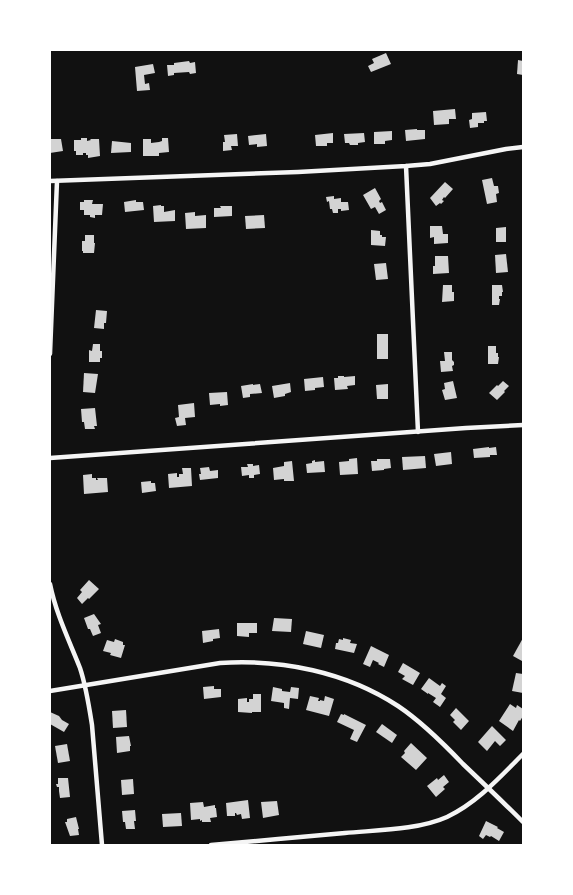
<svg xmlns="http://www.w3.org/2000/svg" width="573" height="895" font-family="'Work Sans',sans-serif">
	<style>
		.building { fill: #d3d3d3 }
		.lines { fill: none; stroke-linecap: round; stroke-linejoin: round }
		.minor { stroke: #f5f5f5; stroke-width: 4.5 }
	</style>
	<rect width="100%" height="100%" fill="#111"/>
	<g class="building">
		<polygon points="386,53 391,64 371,72 368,66 374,63 372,59"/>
		<polygon points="518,60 523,61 523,75 517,74"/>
		<polygon points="189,61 190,63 195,62 196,73 190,74 189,72 174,73 174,75 168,76 167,65 174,65 174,63"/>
		<polygon points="153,64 155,73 144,75 145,84 149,83 150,90 137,91 135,67"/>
		<polygon points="455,109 456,119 449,119 449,124 434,125 433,111"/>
		<polygon points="486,112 487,121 484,121 484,123 478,123 478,127 470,128 469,120 472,119 472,113"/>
		<polygon points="417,129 417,130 425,130 425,139 406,141 405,130"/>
		<polygon points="392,131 392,140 385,141 385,144 374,144 374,132"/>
		<polygon points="333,133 333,143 327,143 327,146 316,146 315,135"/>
		<polygon points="364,133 365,142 358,143 358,145 350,145 349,143 345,143 344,134"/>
		<polygon points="237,134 238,146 231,146 232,150 223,151 223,142 225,142 224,135"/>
		<polygon points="266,134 267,146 257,147 257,144 249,145 248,136"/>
		<polygon points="81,138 87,138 87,141 91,140 90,139 99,139 100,156 88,158 88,155 86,155 86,153 83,153 83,155 76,155 76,151 74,151 74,140 81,140"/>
		<polygon points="162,138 168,138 169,152 159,153 159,156 143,156 143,139 151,139 151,143 159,142 162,141"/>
		<polygon points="50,139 61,139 63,151 50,153"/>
		<polygon points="112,141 131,143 131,152 111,153"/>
		<polygon points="492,178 494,186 498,186 499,193 496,194 497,202 487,204 482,180"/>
		<polygon points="445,182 453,189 445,198 444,197 442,200 444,201 441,204 440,203 436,206 430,198"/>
		<polygon points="375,188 381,199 379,201 380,203 382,202 386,210 379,214 375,207 371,209 363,195"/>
		<polygon points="334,196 334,199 341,198 341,202 348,202 349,210 341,211 341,209 338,209 338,213 333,213 332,209 330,209 329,201 327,202 326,197"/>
		<polygon points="84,200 93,200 92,204 103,204 102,215 95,215 95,218 90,217 90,215 84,215 84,210 80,210 80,202 84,202"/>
		<polygon points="136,200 136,202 143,202 144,210 125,212 124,202"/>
		<polygon points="161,205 161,206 164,206 164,212 175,210 175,221 154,222 153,206"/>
		<polygon points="220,206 232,206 232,216 214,217 214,208 221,208"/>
		<polygon points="195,212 195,216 206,215 206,228 186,229 185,213"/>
		<polygon points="264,215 265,228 246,229 245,216"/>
		<polygon points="430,226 442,226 443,234 448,234 448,243 434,244 434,237 430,238"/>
		<polygon points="506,227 506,242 496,242 496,228"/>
		<polygon points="371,230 380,231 380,235 382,235 382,237 386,237 385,246 371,245"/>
		<polygon points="85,235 94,235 94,243 95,243 94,253 83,253 83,251 82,251 82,241 85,241"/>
		<polygon points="506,254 508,272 496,273 495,255"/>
		<polygon points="435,256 448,256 449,273 433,274 433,266 435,266"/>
		<polygon points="386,263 388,279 376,280 374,264"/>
		<polygon points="443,285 452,285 452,292 454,292 454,301 442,302"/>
		<polygon points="492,285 502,285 503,292 502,292 502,296 499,296 499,299 500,299 499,305 492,305"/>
		<polygon points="96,310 107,311 106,323 104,323 104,329 94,328"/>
		<rect x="377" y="334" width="11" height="25"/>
		<polygon points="93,344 100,344 100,351 102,351 102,358 100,358 100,362 89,362 89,350 92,351"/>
		<polygon points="488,346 496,346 496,353 498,353 498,357 499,357 498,364 488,364"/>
		<polygon points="444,352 452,352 452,360 454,362 454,365 452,366 453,371 441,372 440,361 445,361"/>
		<polygon points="84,373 98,374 95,393 83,392"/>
		<polygon points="338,376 344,376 344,377 355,376 355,385 347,386 348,389 335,390 334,378 338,378"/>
		<polygon points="323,377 324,387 315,388 315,390 305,391 304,379"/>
		<polygon points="453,381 457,398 445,400 442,390 445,389 444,383"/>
		<polygon points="503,381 509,386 504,391 505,392 497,400 489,393 497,385 498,386"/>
		<polygon points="290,383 291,392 285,394 285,396 274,398 272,386"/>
		<polygon points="253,384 253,385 260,384 262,393 250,394 250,397 243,398 241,386"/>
		<polygon points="388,384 388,399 377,399 376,385"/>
		<polygon points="227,392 228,405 220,406 220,404 210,405 209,393"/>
		<polygon points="194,403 195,417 185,418 186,425 177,426 175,418 179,417 178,405"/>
		<polygon points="95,408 97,426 94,426 95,429 85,429 84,422 82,422 81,409"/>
		<polygon points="489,447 489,448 496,447 497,455 490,455 490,457 474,458 473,449"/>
		<polygon points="451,452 452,464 436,466 434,454"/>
		<polygon points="425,456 426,468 403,470 402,457"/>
		<polygon points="357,458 358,474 340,475 339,462 349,461 349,459"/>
		<polygon points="377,459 390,459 391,468 384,469 384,470 372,471 371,461 377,461"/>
		<polygon points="315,460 315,462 324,461 325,472 307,473 306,464 312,463 312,461"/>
		<polygon points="292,461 294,481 284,481 284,479 274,480 273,468 284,466 284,462"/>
		<polygon points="247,464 253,464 253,466 259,465 260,474 254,475 254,478 249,478 249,475 242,476 241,467 248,467"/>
		<polygon points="209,467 210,471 218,470 218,478 200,480 199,474 201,474 200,468"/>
		<polygon points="182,468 191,468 192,486 169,488 168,474 177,473 177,477 179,477 179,474 183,474"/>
		<polygon points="92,474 92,478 96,478 96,480 98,480 97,478 107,478 108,492 84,494 83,475"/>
		<polygon points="151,481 151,483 155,483 156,491 142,493 141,482"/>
		<polygon points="89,580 99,589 89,599 88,598 82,604 77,598 82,592 80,590"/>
		<polygon points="94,614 101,624 98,625 101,633 93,636 90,629 88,629 84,618"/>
		<polygon points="274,618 292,619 291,632 272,631"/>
		<polygon points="237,623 257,623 257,633 249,633 249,637 237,636"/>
		<polygon points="219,629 220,638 213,639 213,641 203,643 202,631"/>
		<polygon points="306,631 324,635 321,648 303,644"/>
		<polygon points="343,638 351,640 350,643 357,644 354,653 335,649 336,643 338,643 339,639 343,640"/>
		<polygon points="523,638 523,659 522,661 513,656"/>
		<polygon points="115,639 123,642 123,645 125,645 121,658 110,655 111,653 103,651 107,640 114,642"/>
		<polygon points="371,646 389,655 384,667 378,664 379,663 373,660 370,667 363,664"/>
		<polygon points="403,663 420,673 413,685 402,679 405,676 398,672"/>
		<polygon points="516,673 523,674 523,693 512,691"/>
		<polygon points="429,678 440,686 442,683 446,686 441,694 446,698 440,707 433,702 436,698 428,693 428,694 421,689"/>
		<polygon points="214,686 214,689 221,689 221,697 204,699 203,687"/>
		<polygon points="273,687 282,689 282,691 290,692 291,687 299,688 298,699 290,698 289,709 284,708 284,703 271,701"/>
		<polygon points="253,694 261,694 261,712 252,712 252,713 238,712 238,699 247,698 247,702 249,702 249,699 253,699"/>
		<polygon points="310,696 319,698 318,701 320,701 320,700 324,701 325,696 334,699 329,716 306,710"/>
		<polygon points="510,704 516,708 517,705 523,709 523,716 520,721 519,720 513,731 499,721"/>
		<polygon points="456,708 469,721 461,730 453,722 455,720 450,715"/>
		<polygon points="126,710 127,727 113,728 112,711"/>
		<polygon points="50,712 59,716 62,720 69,724 64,732 50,724"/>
		<polygon points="341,714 344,715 344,714 366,725 357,742 350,739 354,730 337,722"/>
		<polygon points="382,724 397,735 392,743 376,732"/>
		<polygon points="492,726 506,740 500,746 495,741 487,751 478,742"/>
		<polygon points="129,736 131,746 130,746 130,751 117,753 116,737"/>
		<polygon points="411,743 427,758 416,770 401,757 405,753 404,751"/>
		<polygon points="67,744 70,761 58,763 55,746"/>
		<polygon points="444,775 449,782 443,787 445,789 436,797 427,786 437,778 438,780"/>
		<polygon points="58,778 68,778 70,797 60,798 59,791 59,787 57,787 56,784 58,784"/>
		<polygon points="133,779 134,794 122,795 121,780"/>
		<polygon points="248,800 250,818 242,819 241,814 237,815 236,813 235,813 235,816 227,816 226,803"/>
		<polygon points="277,801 279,815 263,818 261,802"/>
		<polygon points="203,802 204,807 215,805 215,808 216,808 217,817 210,818 211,822 202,822 202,820 200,821 200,819 191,820 190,803"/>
		<polygon points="135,810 136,821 134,821 135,829 126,829 125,822 123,822 122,811"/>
		<polygon points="181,813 182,826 163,827 162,814"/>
		<polygon points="76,817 79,829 78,829 79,835 70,836 65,822 67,822 67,819"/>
		<polygon points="486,821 498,827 497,828 504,832 499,841 491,836 490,837 486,835 483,839 479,836"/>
	</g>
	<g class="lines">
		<g class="minor">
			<polyline points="406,166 418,432"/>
			<polyline points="50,181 298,172 406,166 430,164 506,149 523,147"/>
			<polyline points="50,354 57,181"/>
			<polyline points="50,458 466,428 523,425"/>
			<path d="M50 584C56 614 69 640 80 668 86 686 89 706 92 725L102 845"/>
			<path d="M50 691 220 663C282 659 346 672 398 706 422 722 443 743 463 764 483 783 503 802 523 822"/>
			<path d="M211 845C256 841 300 837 345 833 377 830 418 830 447 817 477 803 500 777 523 754"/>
		</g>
	</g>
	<rect width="573" height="895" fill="none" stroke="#ffffff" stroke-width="102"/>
</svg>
